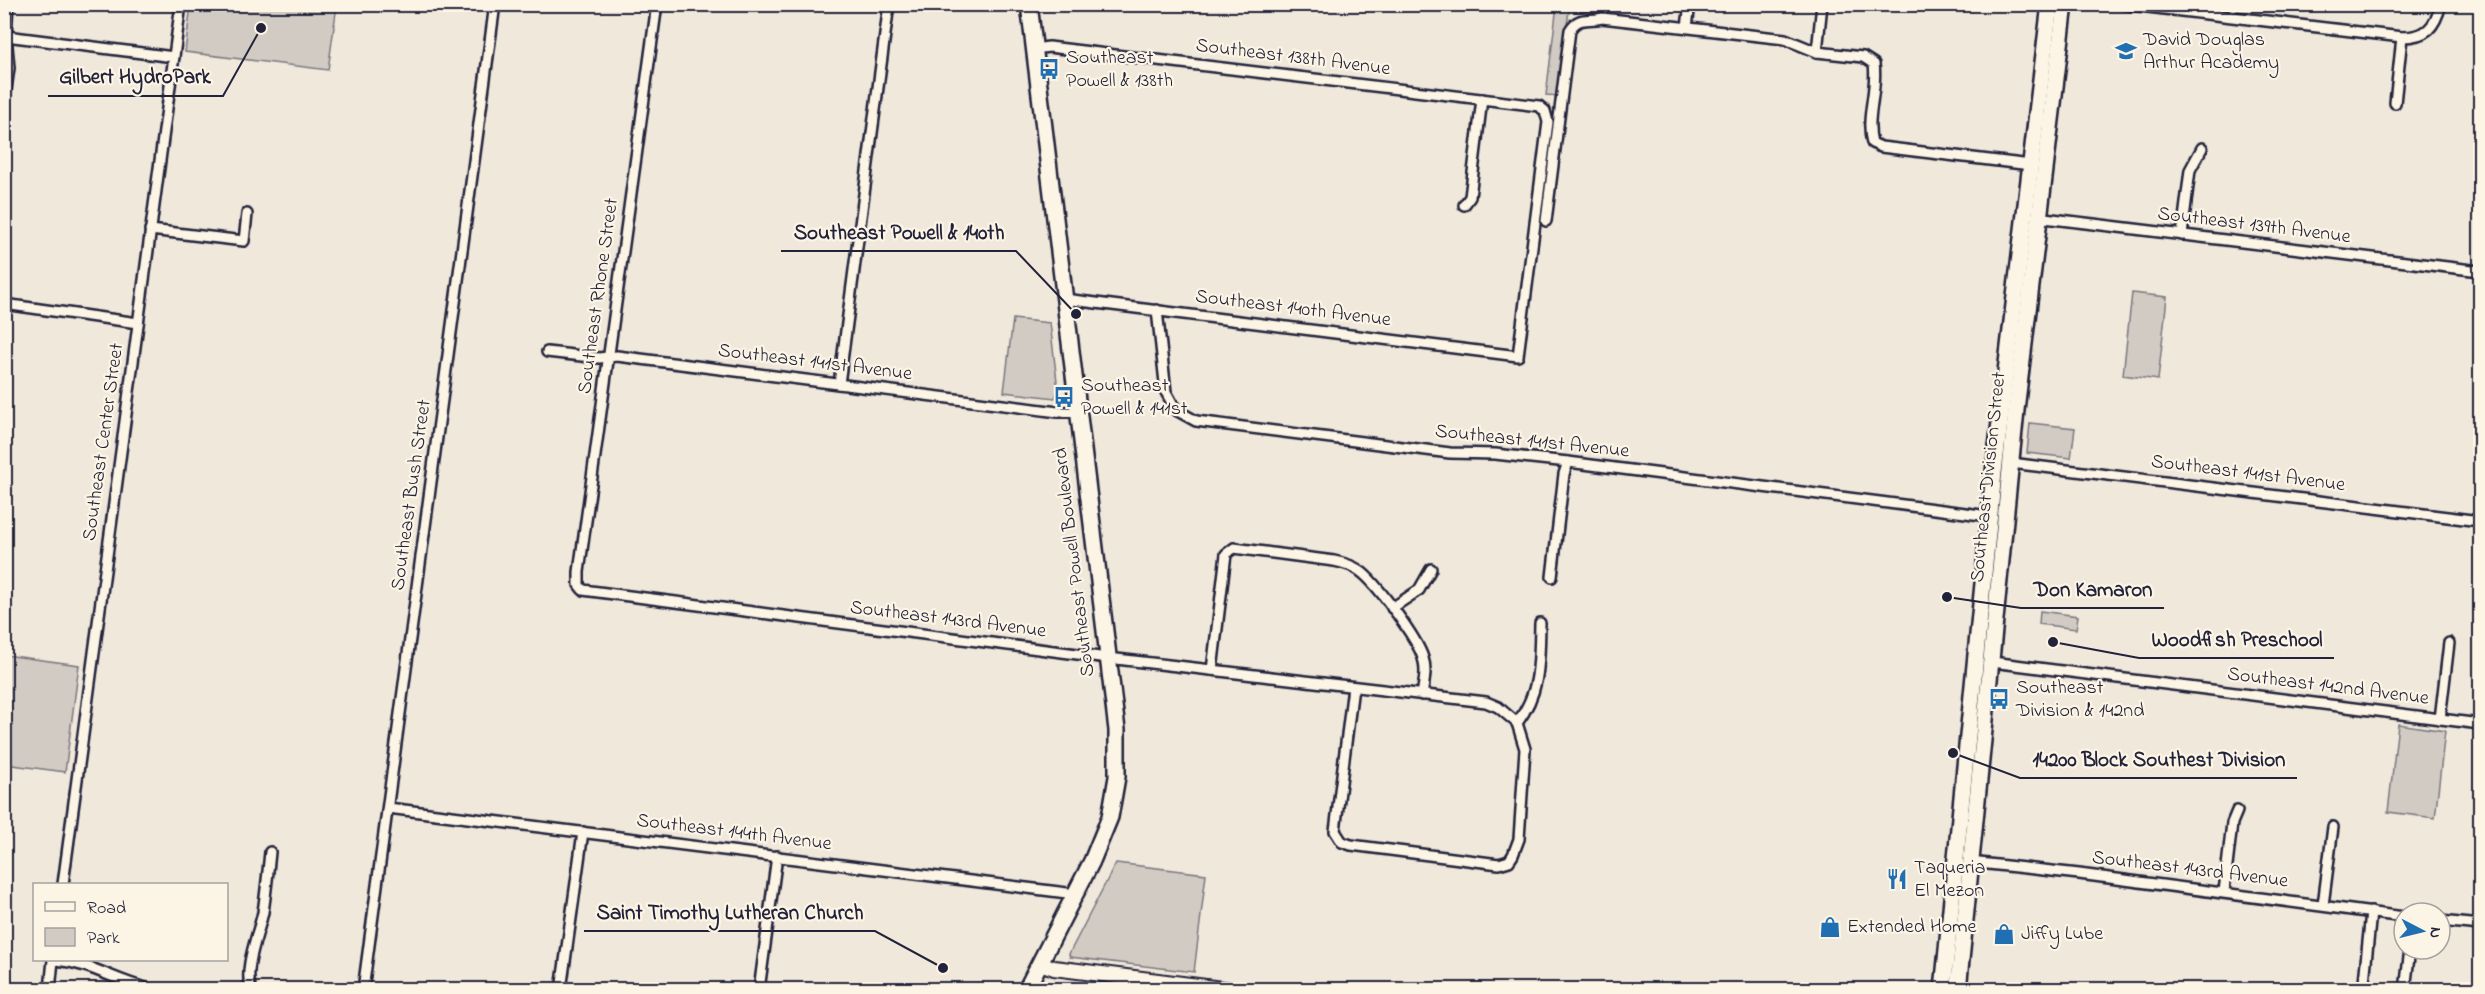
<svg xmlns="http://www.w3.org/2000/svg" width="2485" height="994" font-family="'Indie Flower',sans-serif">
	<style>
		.green { fill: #d1cbc3; stroke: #7a767f; stroke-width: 1.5 }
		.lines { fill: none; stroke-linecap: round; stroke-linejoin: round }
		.street-casing { stroke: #22223b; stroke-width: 14 }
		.secondary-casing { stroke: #22223b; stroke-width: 18 }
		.primary-casing { stroke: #22223b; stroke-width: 20 }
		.street { stroke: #fcf5e5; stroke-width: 9 }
		.secondary { stroke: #fcf5e5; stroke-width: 14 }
		.primary { stroke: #fcf5e5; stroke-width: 15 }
		.labels { text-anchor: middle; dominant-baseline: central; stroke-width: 4.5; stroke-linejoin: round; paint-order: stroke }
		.poi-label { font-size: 20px; fill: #22223b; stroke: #fcf5e5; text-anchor: start }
		.street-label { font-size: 20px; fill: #22223b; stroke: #fcf5e5 }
		.leader { fill: none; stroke: #22223b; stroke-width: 2 }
		.callout-dot { fill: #22223b; stroke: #fcf5e5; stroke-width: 2 }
		.callout-label { font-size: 21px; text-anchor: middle; font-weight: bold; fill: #22223b; stroke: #fcf5e5; stroke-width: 4.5; stroke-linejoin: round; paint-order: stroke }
	</style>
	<rect width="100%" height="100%" fill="#efe8db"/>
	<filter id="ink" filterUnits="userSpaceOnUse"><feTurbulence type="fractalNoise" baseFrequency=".0167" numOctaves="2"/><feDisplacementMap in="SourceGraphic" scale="12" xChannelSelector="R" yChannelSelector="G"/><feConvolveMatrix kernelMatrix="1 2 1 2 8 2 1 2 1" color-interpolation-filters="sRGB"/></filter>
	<g filter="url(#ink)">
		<g class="green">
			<polygon points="191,5 337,5 328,70 185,52"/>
			<polygon points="1557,5 1599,5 1598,13 1569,10 1558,96 1546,95"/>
			<polygon points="2132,293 2167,297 2158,380 2123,375"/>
			<polygon points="1013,319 1050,323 1058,390 1055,398 1004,392"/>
			<polygon points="2030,423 2075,428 2071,458 2027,453"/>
			<polygon points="2040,611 2078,616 2076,629 2039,624"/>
			<polygon points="5,655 79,665 65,772 5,764"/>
			<polygon points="2398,724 2445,731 2435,818 2388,812"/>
			<polygon points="1116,863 1206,874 1194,972 1070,957 1069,954"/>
		</g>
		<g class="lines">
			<defs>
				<g id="street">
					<polyline points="657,4 579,572 579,585 583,590 1108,658 1486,702 1498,707 1517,723"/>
					<path d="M2122 4 2402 37C2426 37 2435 28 2441 4"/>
					<polyline points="1687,27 1690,4"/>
					<polyline points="6,36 174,57"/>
					<polyline points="1034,49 1049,47 1539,106 1545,111 1548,122 1518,356 1064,299"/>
					<polyline points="1817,52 1822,4"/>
					<polyline points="2395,103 2402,37"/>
					<polyline points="4,104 9,68 6,36 8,4"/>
					<polyline points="1464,205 1470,197 1482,99"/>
					<polyline points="2036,217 2480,271"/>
					<path d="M1546 221 1570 30C1579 15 1588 22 1602 18L1785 39 1817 52 1863 57 1874 64C1878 90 1865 117 1872 143L1881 147 2031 165"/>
					<polyline points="150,230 244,241 247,214"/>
					<polyline points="2182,235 2190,170 2202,148"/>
					<polyline points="4,304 138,323"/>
					<polyline points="1157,310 1166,392 1176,410 1196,421 1450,453 1495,454 1568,462 1989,516"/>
					<polyline points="547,352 599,358 617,356 1058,412 1078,412"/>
					<polyline points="839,384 889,4"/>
					<polyline points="2011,463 2480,521"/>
					<polyline points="1552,577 1564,474 1568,462"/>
					<polyline points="1392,608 1419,590 1431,569"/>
					<polyline points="1992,662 2480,724"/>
					<path d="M1212 670 1226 554 1234 548 1334 561C1344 563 1352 565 1360 571 1376 582 1418 640 1423 658 1427 669 1424 683 1422 695"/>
					<path d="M1353 687 1335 831 1342 842 1351 845 1499 864 1509 861 1513 855 1519 839 1525 749 1517 723C1541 691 1539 662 1540 623"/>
					<polyline points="2440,719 2449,643"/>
					<polyline points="388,808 1075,894"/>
					<polyline points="1970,862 2079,874 2404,917"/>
					<polyline points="63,884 181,4"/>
					<polyline points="2224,892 2232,823 2237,811"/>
					<polyline points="2323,905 2333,827"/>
					<polyline points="2440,921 2480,925"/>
					<path d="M56 960C91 963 113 980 146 988"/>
					<polyline points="50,990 53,960"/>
					<path d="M251 990C243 968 259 933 263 912 266 892 268 872 270 852"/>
					<polyline points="363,990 495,4"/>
					<polyline points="561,990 583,832"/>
					<polyline points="759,990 777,856"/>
					<polyline points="2359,990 2364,982 2371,912"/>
					<polyline points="2405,990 2410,949"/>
				</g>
				<polyline id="secondary" points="1040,963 1054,968 1230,990"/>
				<g id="primary">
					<polyline points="1026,990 1092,861 1110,817 1117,777 1117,730 1029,4"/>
					<polyline points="1943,990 1994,472 2050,4"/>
					<polyline points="1958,990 2016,410 2065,4"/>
				</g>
			</defs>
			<use href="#street" class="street-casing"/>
			<use href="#secondary" class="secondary-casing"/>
			<use href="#primary" class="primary-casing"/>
			<use href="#street" class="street"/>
			<use href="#secondary" class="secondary"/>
			<use href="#primary" class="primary"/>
		</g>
	</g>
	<defs>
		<symbol id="school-bare" viewBox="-9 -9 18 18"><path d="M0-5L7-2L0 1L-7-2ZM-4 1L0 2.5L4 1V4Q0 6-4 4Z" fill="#1f6fb2" stroke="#fcf5e5" stroke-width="2.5" paint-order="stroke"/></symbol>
		<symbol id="bus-bare" viewBox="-9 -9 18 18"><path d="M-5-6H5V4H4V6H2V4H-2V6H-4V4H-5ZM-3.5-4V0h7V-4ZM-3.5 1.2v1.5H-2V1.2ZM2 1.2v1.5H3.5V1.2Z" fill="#1f6fb2" stroke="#fcf5e5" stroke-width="2.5" paint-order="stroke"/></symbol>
		<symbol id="restaurant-bare" viewBox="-9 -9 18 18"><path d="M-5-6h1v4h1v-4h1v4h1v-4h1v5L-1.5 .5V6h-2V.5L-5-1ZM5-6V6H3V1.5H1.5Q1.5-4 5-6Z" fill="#1f6fb2" stroke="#fcf5e5" stroke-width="2.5" paint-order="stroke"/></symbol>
		<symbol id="shop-bare" viewBox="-9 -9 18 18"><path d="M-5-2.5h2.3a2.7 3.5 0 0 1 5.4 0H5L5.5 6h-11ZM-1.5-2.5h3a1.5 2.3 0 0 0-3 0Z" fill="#1f6fb2" stroke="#fcf5e5" stroke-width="2.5" paint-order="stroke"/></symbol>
	</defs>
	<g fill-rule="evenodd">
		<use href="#school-bare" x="2111" y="36" width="30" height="30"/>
		<use href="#bus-bare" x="1034" y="54" width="30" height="30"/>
		<use href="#bus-bare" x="1049" y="382" width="30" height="30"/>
		<use href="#bus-bare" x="1984" y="684" width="30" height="30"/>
		<use href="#restaurant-bare" x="1882" y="864" width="30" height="30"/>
		<use href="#shop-bare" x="1815" y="912" width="30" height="30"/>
		<use href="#shop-bare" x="1989" y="919" width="30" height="30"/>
	</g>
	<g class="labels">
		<g class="poi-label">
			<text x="2143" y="40">David Douglas<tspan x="2143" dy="23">Arthur Academy</tspan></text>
			<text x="1066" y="58">Southeast<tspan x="1066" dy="23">Powell &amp; 138th</tspan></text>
			<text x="1081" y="386">Southeast<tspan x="1081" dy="23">Powell &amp; 141st</tspan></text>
			<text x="2016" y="688">Southeast<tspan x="2016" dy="23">Division &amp; 142nd</tspan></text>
			<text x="1914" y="868">Taqueria<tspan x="1914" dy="23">El Mezon</tspan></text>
			<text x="1847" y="927">Extended Home</text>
			<text x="2021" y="934">Jiffy Lube</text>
		</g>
		<g class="street-label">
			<text transform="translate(1293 58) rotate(7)">Southeast 138th Avenue</text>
			<text transform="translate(2254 226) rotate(7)">Southeast 139th Avenue</text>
			<text transform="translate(599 296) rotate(-82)">Southeast Rhone Street</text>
			<text transform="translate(1293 309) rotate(7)">Southeast 140th Avenue</text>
			<text transform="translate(815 363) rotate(7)">Southeast 141st Avenue</text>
			<text transform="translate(104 442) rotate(-82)">Southeast Center Street</text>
			<text transform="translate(1532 442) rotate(6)">Southeast 141st Avenue</text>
			<text transform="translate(2248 474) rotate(7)">Southeast 141st Avenue</text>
			<text transform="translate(1989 477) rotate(-84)">Southeast Division Street</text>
			<text transform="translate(412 495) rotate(-82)">Southeast Bush Street</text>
			<text transform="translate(1075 562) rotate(-97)">Southeast Powell Boulevard</text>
			<text transform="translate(948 620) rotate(7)">Southeast 143rd Avenue</text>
			<text transform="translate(2328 687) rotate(7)">Southeast 142nd Avenue</text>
			<text transform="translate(734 833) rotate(7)">Southeast 144th Avenue</text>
			<text transform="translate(2190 870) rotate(7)">Southeast 143rd Avenue</text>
		</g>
	</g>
	<path class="leader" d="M261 28L223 96H48M1076 314L1016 251H781M1947 597L2021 608H2164M2053 642L2139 658H2334M1953 753L2020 778H2297M943 968L875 931H584"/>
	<g class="callout-dot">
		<circle cx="261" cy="28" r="6"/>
		<circle cx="1076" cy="314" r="6"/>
		<circle cx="1947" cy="597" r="6"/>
		<circle cx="2053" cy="642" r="6"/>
		<circle cx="1953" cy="753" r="6"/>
		<circle cx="943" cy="968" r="6"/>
	</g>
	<g class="callout-label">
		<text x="135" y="83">Gilbert HydroPark</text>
		<text x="899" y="239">Southeast Powell &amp; 140th</text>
		<text x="2093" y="596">Don Kamaron</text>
		<text x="2237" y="646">Woodfish Preschool</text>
		<text x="2159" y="766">14200 Block Southest Division</text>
		<text x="730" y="919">Saint Timothy Lutheran Church</text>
	</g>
	<rect width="2485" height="994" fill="none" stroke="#fcf5e5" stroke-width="24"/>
	<rect x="12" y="12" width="2461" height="970" fill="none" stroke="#22223b" stroke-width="2" filter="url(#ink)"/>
	<rect x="33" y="883" width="195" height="78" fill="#fcf5e5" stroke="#a5a1a1" stroke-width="1.5"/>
	<rect x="45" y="902" width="30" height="9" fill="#fcf5e5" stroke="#a5a1a1" stroke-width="1.5"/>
	<text x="87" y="913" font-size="18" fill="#22223b">Road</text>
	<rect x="45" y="928" width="30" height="18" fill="#d1cbc3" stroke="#a5a1a1" stroke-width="1.5"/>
	<text x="87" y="943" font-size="18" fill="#22223b">Park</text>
	<g transform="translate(2422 931) rotate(97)"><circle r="28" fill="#fcf5e5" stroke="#a5a1a1" stroke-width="1.5"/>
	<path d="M0-4.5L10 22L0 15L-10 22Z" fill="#1f6fb2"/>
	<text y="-9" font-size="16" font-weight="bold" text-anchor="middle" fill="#22223b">N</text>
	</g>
</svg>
